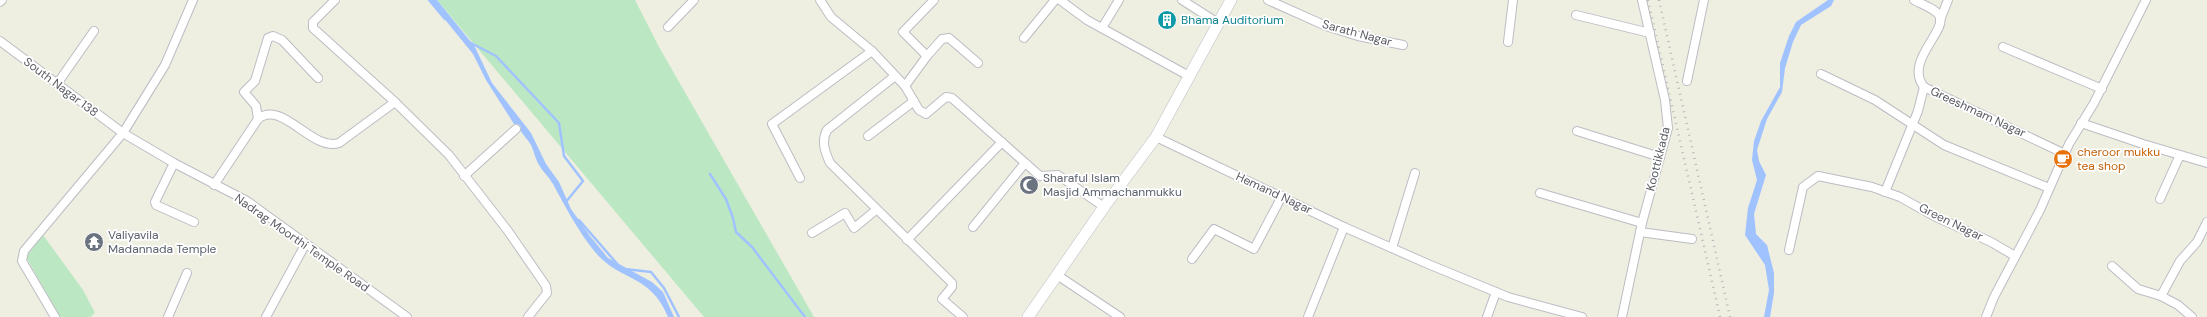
<svg xmlns="http://www.w3.org/2000/svg" width="2207" height="317" font-family="'DM Sans',sans-serif">
	<style>
		.green { fill: #bbe8c3 }
		.water { fill: #a0c3ff }
		.lines { fill: none; stroke-linecap: round; stroke-linejoin: round }
		.stream { stroke: #a0c3ff; stroke-width: 2.5 }
		.minor-casing { stroke: #bcbdc4; stroke-width: 10 }
		.secondary-casing { stroke: #bcbec6; stroke-width: 12 }
		.minor { stroke: #fff; stroke-width: 8 }
		.secondary { stroke: #fff; stroke-width: 11 }
		.rail { stroke: #b7b8b8; stroke-width: 2.5; stroke-dasharray: 1 5; stroke-linecap: butt }
		.labels { text-anchor: middle; dominant-baseline: central; stroke-width: 3.5; stroke-linejoin: round; paint-order: stroke }
		.culture-label { font-size: 12px; fill: #0d838f; stroke: #fff; text-anchor: start }
		.street-label { font-size: 12px; fill: #5a5c63; stroke: #fff }
		.food-label { font-size: 12px; fill: #c56008; stroke: #fff; text-anchor: start }
		.worship-label { font-size: 12px; fill: #5b616d; stroke: #fff; text-anchor: start }
	</style>
	<rect width="100%" height="100%" fill="#eeeee1"/>
	<g class="green">
		<polygon points="437,0 635,0 659,47 814,317 704,317"/>
		<polygon points="43,235 83,290 95,313 90,317 60,317 26,257"/>
	</g>
	<g class="water">
		<path d="M429 0H437L475 47 492 83 531 133 546 164 559 182 571 209 590 236 608 258 652 282 663 292 674 317H668C650 273 620 282 595 252 578 231 566 208 553 184 549 177 543 172 539 165 535 158 534 151 531 145 528 140 523 135 520 130L521 127 518 124H514L486 80 473 54Z"/>
		<polygon points="1828,0 1834,0 1831,6 1801,25 1793,42 1785,68 1782,92 1767,119 1757,150 1759,161 1766,175 1754,214 1756,234 1767,245 1774,273 1774,293 1770,317 1764,317 1769,290 1765,265 1745,235 1748,208 1757,180 1752,160 1754,141 1761,121 1780,87 1780,63 1789,36 1796,22"/>
	</g>
	<g class="lines">
		<g class="stream">
			<polyline points="429,0 445,19"/>
			<polyline points="469,42 496,56 559,123 564,156 583,181 565,203"/>
			<polyline points="710,174 726,199 733,218 736,232 752,247 805,317"/>
			<polyline points="579,220 619,266"/>
			<polyline points="625,269 651,272 664,288 679,317"/>
		</g>
		<defs>
			<g id="minor">
				<polyline points="335,0 313,22 313,28 395,102 449,155 508,231 546,286 547,293 528,317"/>
				<polyline points="820,0 831,17 872,51 905,86 919,110 926,114 946,97 952,98 1040,176 1058,175 1104,207"/>
				<polyline points="1060,0 1087,20 1189,76"/>
				<polyline points="1182,0 1218,23"/>
				<polyline points="1268,0 1326,26 1358,36 1403,45"/>
				<path d="M1914 0C1921 4 1937 9 1940 17 1946 32 1904 62 1924 87L2065 154"/>
				<polyline points="0,2 2,0"/>
				<polyline points="1576,15 1650,33"/>
				<polyline points="1940,20 1948,0"/>
				<polyline points="668,27 694,0"/>
				<polyline points="1102,28 1119,0"/>
				<polyline points="1024,38 1055,0"/>
				<polyline points="0,41 123,133 174,163 247,201 407,317"/>
				<polyline points="1508,42 1513,0"/>
				<polyline points="2003,47 2102,89"/>
				<polyline points="927,56 942,39 949,38 978,63"/>
				<polyline points="1821,74 1875,100 1944,145 2049,188"/>
				<path d="M895 76 827 130C821 141 825 152 830 163L952 283V287L942 299 963 317"/>
				<polyline points="1687,81 1704,0"/>
				<polyline points="57,84 94,31"/>
				<polyline points="905,86 927,56 903,32 934,0"/>
				<polyline points="258,119 256,106 244,92 255,81 268,38 273,36 282,40 318,78"/>
				<polyline points="2081,123 2143,144 2207,163"/>
				<polyline points="1577,131 1660,157"/>
				<polyline points="868,136 914,101"/>
				<polyline points="1156,137 1344,227 1428,264 1508,297 1582,317"/>
				<polyline points="174,163 155,202 156,205 194,222"/>
				<polyline points="464,176 516,129"/>
				<polyline points="800,178 772,124 872,51"/>
				<path d="M214 185 258 119C282 99 312 152 339 143L395 102"/>
				<polyline points="1885,192 1918,111 1924,87"/>
				<polyline points="1540,193 1642,223"/>
				<polyline points="2160,199 2180,155"/>
				<polyline points="973,227 1025,163"/>
				<polyline points="1640,232 1692,239"/>
				<polyline points="812,233 845,213 854,228 876,210"/>
				<polyline points="907,240 1002,142"/>
				<polyline points="1392,248 1415,173"/>
				<polyline points="1789,250 1803,187 1818,176 1872,187 1900,197 1934,216 1991,242 2015,256"/>
				<polyline points="1192,259 1214,229 1254,249 1282,196"/>
				<polyline points="2112,266 2138,289 2161,296 2178,305 2192,317"/>
				<polyline points="1057,275 1120,317"/>
				<polyline points="2161,296 2180,261 2197,242 2207,222"/>
				<polyline points="55,317 22,261 24,251 123,133 165,65 193,0"/>
				<polyline points="168,317 187,273"/>
				<polyline points="266,317 305,245"/>
				<polyline points="1308,317 1344,227"/>
				<polyline points="1487,317 1496,292"/>
				<polyline points="1622,317 1642,223 1668,128 1665,100 1642,0"/>
				<polyline points="1986,317 1994,297 2040,210 2069,144 2094,103 2146,0"/>
			</g>
			<polyline id="secondary" points="1028,317 1104,207 1156,137 1231,0"/>
		</defs>
		<use href="#minor" class="minor-casing"/>
		<use href="#secondary" class="secondary-casing"/>
		<use href="#minor" class="minor"/>
		<use href="#secondary" class="secondary"/>
		<g class="rail">
			<polyline points="1648,0 1720,317"/>
			<polyline points="1659,0 1730,317"/>
		</g>
	</g>
	<defs>
		<symbol id="building-disc" viewBox="-11 -11 22 22"><circle r="9.5" fill="#0f9aa8" stroke="#fff"/><path d="M-4-6H4V6H1V3H-1V6H-4ZM-2.5-4.3h1.7v1.8h-1.7ZM.8-4.3h1.7v1.8H.8ZM-2.5-1h1.7V.8h-1.7ZM.8-1h1.7V.8H.8Z" fill="#fff"/></symbol>
		<symbol id="cafe-disc" viewBox="-11 -11 22 22"><circle r="9.5" fill="#e8710a" stroke="#fff"/><path d="M-5.5-4.5H6V0H3Q3 3.5 0 3.5H-2.5Q-5.5 3.5-5.5 0ZM3-3.2v2h1.7v-2ZM-6 4.5H4V6H-6Z" fill="#fff"/></symbol>
		<symbol id="mosque-disc" viewBox="-11 -11 22 22"><circle r="9.5" fill="#6b7280" stroke="#fff"/><path d="M3.5-4.9A6 6 0 1 0 3.5 4.9A5 5 0 1 1 3.5-4.9Z" fill="#fff"/></symbol>
		<symbol id="temple-disc" viewBox="-11 -11 22 22"><circle r="9.5" fill="#6b7280" stroke="#fff"/><path d="M0-6L5-2H3V0L6.5 2.5H4V6H1.5V3h-3V6H-4V2.5H-6.5L-3 0V-2H-5Z" fill="#fff"/></symbol>
	</defs>
	<g fill-rule="evenodd">
		<use href="#building-disc" x="1156" y="9" width="22" height="22"/>
		<use href="#cafe-disc" x="2052" y="148" width="22" height="22"/>
		<use href="#mosque-disc" x="1018" y="174" width="22" height="22"/>
		<use href="#temple-disc" x="83" y="231" width="22" height="22"/>
	</g>
	<g class="labels">
		<g class="culture-label">
			<text x="1181" y="20">Bhama Auditorium</text>
		</g>
		<g class="street-label">
			<text transform="translate(1357 33) rotate(15)">Sarath Nagar</text>
			<text transform="translate(61 87) rotate(37)">South Nagar 138</text>
			<text transform="translate(1978 112) rotate(25)">Greeshmam Nagar</text>
			<text transform="translate(1658 159) rotate(-76)">Koottikkada</text>
			<text transform="translate(1274 193) rotate(25)">Hemand Nagar</text>
			<text transform="translate(1951 222) rotate(26)">Green Nagar</text>
			<text transform="translate(302 243) rotate(35)">Nadrag Moorthi Temple Road</text>
		</g>
		<g class="food-label">
			<text x="2077" y="152">cheroor mukku<tspan x="2077" dy="14">tea shop</tspan></text>
		</g>
		<g class="worship-label">
			<text x="1043" y="178">Sharaful Islam<tspan x="1043" dy="14">Masjid Ammachanmukku</tspan></text>
			<text x="108" y="235">Valiyavila<tspan x="108" dy="14">Madannada Temple</tspan></text>
		</g>
	</g>
</svg>
